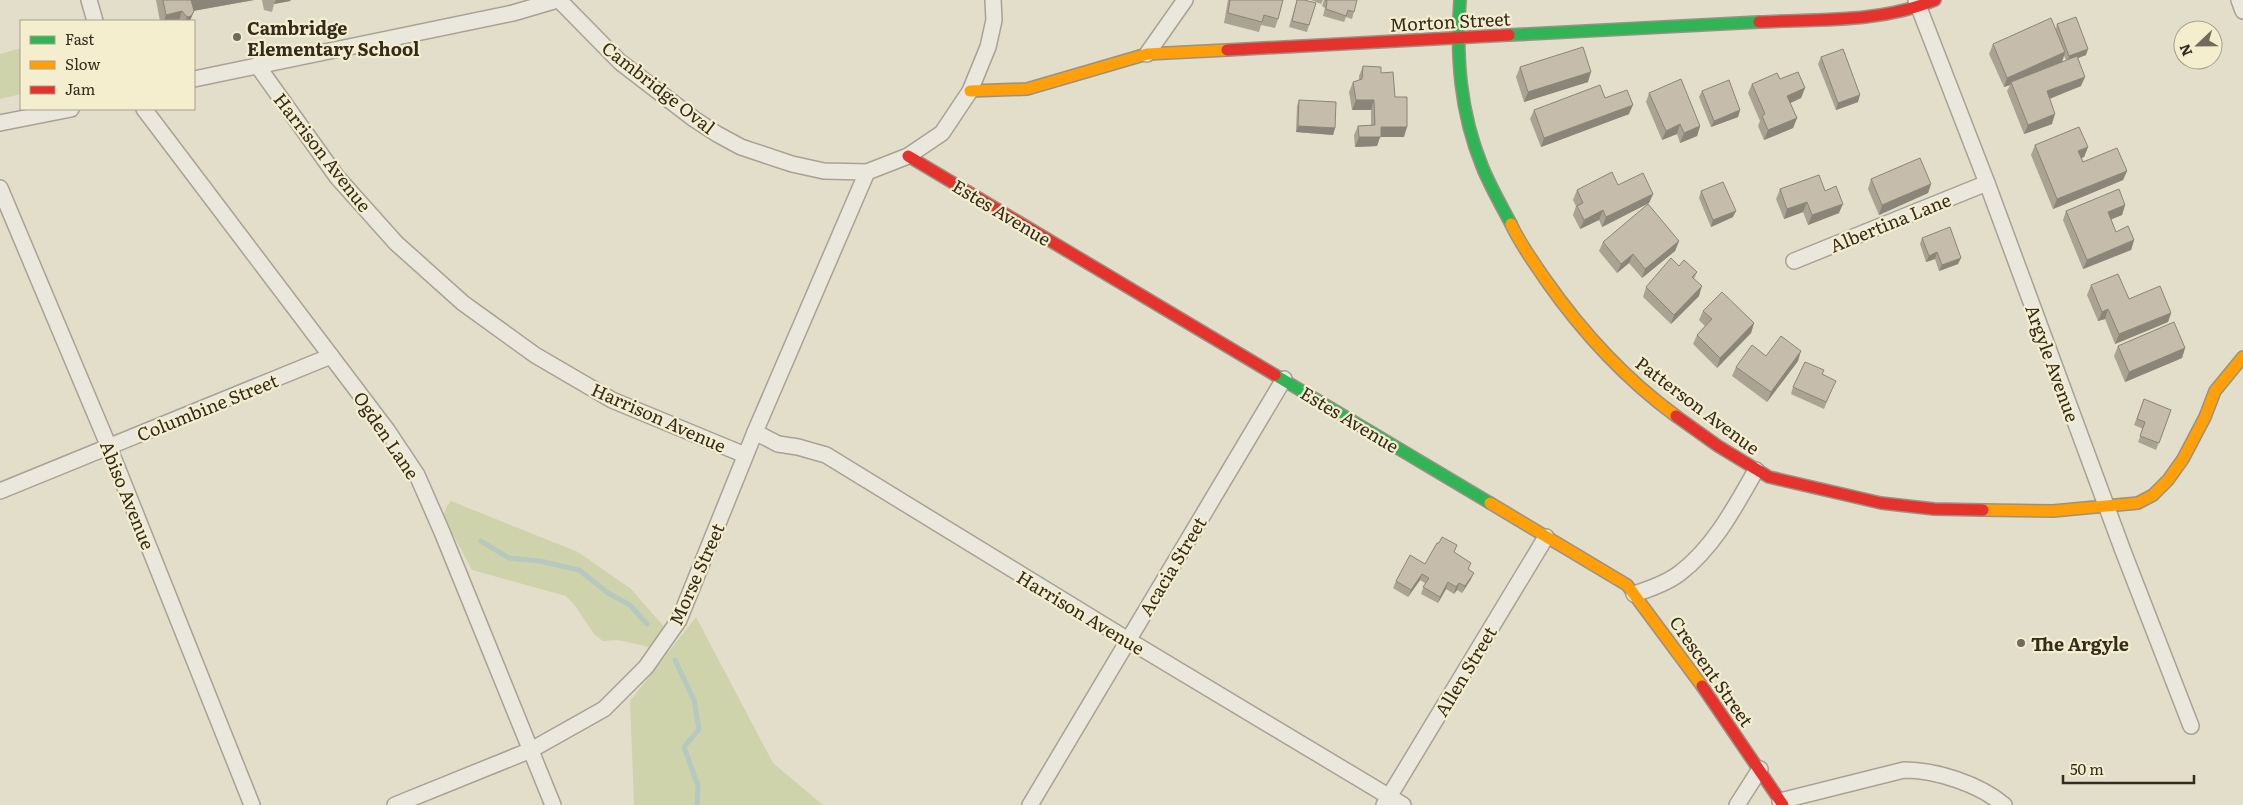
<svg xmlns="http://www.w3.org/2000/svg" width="2243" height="805" font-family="Literata,serif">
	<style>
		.green { fill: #ced3ac }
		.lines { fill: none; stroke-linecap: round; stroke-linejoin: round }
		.stream { stroke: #b6c8bf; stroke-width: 5 }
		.street-casing { stroke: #a7a294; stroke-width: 18 }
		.fast-casing { stroke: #979284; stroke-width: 14 }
		.slow-casing { stroke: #979284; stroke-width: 14 }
		.jam-casing { stroke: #979284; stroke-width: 14 }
		.street { stroke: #eae8dc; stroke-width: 15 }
		.fast { stroke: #30b455; stroke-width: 11 }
		.slow { stroke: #ff9f0a; stroke-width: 11 }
		.jam { stroke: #e5322d; stroke-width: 11 }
		.wall { fill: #aaa293; fill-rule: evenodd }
		.shaded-wall { fill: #8b8478 }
		.building { fill: #c6bcab; stroke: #8b8478 }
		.poi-dot { fill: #726a5a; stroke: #f4eecf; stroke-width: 2 }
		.labels { text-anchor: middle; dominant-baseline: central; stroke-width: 4.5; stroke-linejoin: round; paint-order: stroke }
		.street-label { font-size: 18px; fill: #352b1d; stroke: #f4eecf }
		.poi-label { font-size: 18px; font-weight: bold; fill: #352b1d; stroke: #f4eecf; text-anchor: start }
	</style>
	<rect width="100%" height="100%" fill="#e2deca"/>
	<g class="green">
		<polygon points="21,48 21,94 0,99 0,54"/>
		<polygon points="451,501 578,552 631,589 666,629 649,647 618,640 603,641 594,634 576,607 566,596 472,570 443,516 447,506"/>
		<polygon points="696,617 773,763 823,805 634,805 630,701"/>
	</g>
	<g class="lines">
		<g class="stream">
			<polyline points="481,541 509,558 540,561 579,570 608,593 630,605 647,624"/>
			<polyline points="675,660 694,700 699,729 684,747 698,786 697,805"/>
		</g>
		<defs>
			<g id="street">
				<polyline points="89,0 95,21"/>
				<polyline points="559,0 620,62 694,119 717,134 741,147 792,164 824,171 867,172 908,156 942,133 970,91 988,47 994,20 993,0"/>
				<polyline points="1916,0 1987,183 2123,551 2191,726"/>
				<polyline points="2239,0 2243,11"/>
				<polyline points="1147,54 1185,0"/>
				<polyline points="257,65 337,177 396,243 463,303 535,355 612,400 745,455"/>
				<polyline points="194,79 513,13 557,0"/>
				<polyline points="144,109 387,430 417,475 442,532 553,805"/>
				<polyline points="0,123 71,109"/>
				<polyline points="0,188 109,447 252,805"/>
				<polyline points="1794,261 1987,183"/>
				<polyline points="755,432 778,444 798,447 826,455 1128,640 1403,805"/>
				<polyline points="0,491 331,356"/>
				<path d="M1634 594C1650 589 1667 583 1680 573 1714 547 1735 507 1756 470"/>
				<path d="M1780 801 1904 770C1936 770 1979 784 2004 805"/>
				<polyline points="395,805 531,750 604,709 646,667 679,620 755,432 867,172"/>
				<polyline points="1030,805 1284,379"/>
				<polyline points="1384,805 1546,537"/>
				<polyline points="1737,805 1760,769"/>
			</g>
			<g id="fast">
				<path d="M1460 0C1456 57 1460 112 1482 166 1490 186 1501 205 1511 224"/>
				<polyline points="1509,35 1759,22"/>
				<polyline points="1275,375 1490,503"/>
			</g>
			<g id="slow">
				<polyline points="970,91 1027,89 1147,54 1227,50"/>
				<path d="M1511 224C1520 244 1533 261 1545 279 1582 332 1624 378 1676 416"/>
				<polyline points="1490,503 1627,585 1702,686"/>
				<polyline points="1983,510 2053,511 2138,503 2153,495 2168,480 2183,459 2205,417 2215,391 2243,357"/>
			</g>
			<g id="jam">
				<path d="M1759 22C1817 19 1881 23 1935 0"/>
				<polyline points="1227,50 1509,35"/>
				<polyline points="908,156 1275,375"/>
				<polyline points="1676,416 1718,446 1769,477 1881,503 1934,509 1983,510"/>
				<polyline points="1702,686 1783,805"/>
			</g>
		</defs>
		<use href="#street" class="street-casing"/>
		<use href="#fast" class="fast-casing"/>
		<use href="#slow" class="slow-casing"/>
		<use href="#jam" class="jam-casing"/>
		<use href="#street" class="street"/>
		<use href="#fast" class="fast"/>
		<use href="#slow" class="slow"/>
		<use href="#jam" class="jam"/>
	</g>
	<g class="wall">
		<polygon points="156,0 254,0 193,11 190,21 160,21"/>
		<polygon points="262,0 291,0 290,1 274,4 272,12 264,10"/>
		<polygon points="1228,0 1283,0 1278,19 1275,28 1261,25 1259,32 1224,23"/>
		<polygon points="1297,0 1309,25 1307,32 1289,27"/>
		<polygon points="1311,0 1323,0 1321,4"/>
		<polygon points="1324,0 1357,0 1352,19 1346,17 1344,22 1323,16 1325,8 1322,6"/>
		<path d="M2057 24 2086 55 2078 58 2081 86 2050 99 2052 124 2024 134 2007 91 2010 85 2004 87 1989 54 1993 44 2056 29ZM2064 56 2066 60 2062 62Z"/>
		<polygon points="1821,57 1858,102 1836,110 1818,64"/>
		<polygon points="1363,66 1381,73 1395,97 1404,137 1380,137 1377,146 1355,147 1354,135 1358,126 1371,125 1371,110 1352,110 1349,92 1353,82 1359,80 1359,76"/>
		<polygon points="1520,67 1588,82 1524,102 1516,77"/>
		<polygon points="1780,79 1805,88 1801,98 1790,103 1797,118 1793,128 1764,140 1758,126 1760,121 1748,93 1752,84"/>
		<polygon points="1702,91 1740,110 1738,117 1711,127 1699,97"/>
		<polygon points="1649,93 1700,126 1697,136 1680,143 1677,134 1662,140 1646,102"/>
		<polygon points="1605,98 1629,114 1541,147 1530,119 1534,110"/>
		<polygon points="1299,100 1335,128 1333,135 1296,132 1297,106"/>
		<polygon points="2035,145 2088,147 2084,157 2081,158 2083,162 2127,171 2123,180 2053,209 2031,155"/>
		<polygon points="1871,179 1931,184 1928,193 1879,215 1868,189"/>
		<polygon points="1618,185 1653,194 1649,203 1602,227 1599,220 1580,229 1573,215 1576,206 1573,200 1577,190"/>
		<polygon points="1780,189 1825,191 1839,213 1808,225 1803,212 1784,219 1776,199"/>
		<polygon points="1701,191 1733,217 1711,227 1699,198"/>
		<polygon points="2125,205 2122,215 2111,219 2116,232 2134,240 2131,250 2083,269 2063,220 2066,211"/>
		<polygon points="1922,238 1958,264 1939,271 1935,259 1926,262 1920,244"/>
		<polygon points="1679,241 1675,251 1642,278 1629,263 1617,273 1599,251 1603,242"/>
		<polygon points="1679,266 1697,272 1694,279 1699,296 1671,324 1643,297 1646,287"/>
		<polygon points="2091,285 2171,313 2168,322 2115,344 2105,319 2098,321 2087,295"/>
		<polygon points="1703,311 1754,323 1751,333 1717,368 1693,344 1697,335 1705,326 1699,320"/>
		<polygon points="2118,346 2185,348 2182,358 2125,382 2114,356"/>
		<polygon points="1766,356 1798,361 1767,402 1732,376 1736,367"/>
		<polygon points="1822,374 1833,387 1824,409 1791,394 1793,387"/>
		<polygon points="2144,399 2171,410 2156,450 2138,442 2143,429 2134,425"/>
		<polygon points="1454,553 1468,569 1471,579 1462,593 1457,590 1454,594 1446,589 1438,603 1421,594 1425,583 1420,580 1408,597 1393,588 1396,581 1425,564"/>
	</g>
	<g class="shaded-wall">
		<polygon points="191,0 254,0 187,12"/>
		<polygon points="276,0 291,0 290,1 274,4"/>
		<polygon points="182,11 179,21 164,21 166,15"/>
		<polygon points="194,11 190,21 185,21 187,17"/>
		<polygon points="2088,49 2086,55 2067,62 2069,56"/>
		<polygon points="2065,52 2062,62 2011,82 2010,85 2004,87 2007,78"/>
		<polygon points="1591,72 1588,82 1524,102 1528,92"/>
		<polygon points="2085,77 2081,86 2043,101 2047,91"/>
		<polygon points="1805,88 1801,98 1784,106 1787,96"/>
		<polygon points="1860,95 1858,102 1836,110 1838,103"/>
		<polygon points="1356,100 1374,100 1371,110 1352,110"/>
		<polygon points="1633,105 1629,114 1541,147 1544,138"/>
		<polygon points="1740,110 1738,117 1711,127 1714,121"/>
		<polygon points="2055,114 2052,124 2024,134 2028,125"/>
		<polygon points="1797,118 1793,128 1764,140 1768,130"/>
		<polygon points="1680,124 1677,134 1662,140 1666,131"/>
		<polygon points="1298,126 1335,128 1333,135 1296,132"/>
		<polygon points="1700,126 1697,136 1680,143 1684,133"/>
		<polygon points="1381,127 1407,127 1404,137 1380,137 1377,146 1355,147 1359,137"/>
		<polygon points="2088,147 2084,157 2075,161 2078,151"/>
		<polygon points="2127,171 2123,180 2053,209 2057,199"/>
		<polygon points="1931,184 1928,193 1879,215 1882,205"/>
		<polygon points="1653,194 1649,203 1602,227 1606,217"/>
		<polygon points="1807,202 1803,212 1784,219 1787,209"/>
		<polygon points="1843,204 1839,213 1808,225 1812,215"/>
		<polygon points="2125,205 2122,215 2105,222 2108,212"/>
		<polygon points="1603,210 1599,220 1580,229 1584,220"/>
		<polygon points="1736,211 1733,217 1711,227 1713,220"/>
		<polygon points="2134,240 2131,250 2083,269 2087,260"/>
		<polygon points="1679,241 1675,251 1642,278 1645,269"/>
		<polygon points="1937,252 1935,259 1926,262 1929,256"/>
		<polygon points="1633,254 1629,263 1617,273 1621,264"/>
		<polygon points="1961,258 1958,264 1939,271 1942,265"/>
		<polygon points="1702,286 1699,296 1671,324 1674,315"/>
		<polygon points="2108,309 2105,319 2098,321 2102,312"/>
		<polygon points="2171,313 2168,322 2115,344 2119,334"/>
		<polygon points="1754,323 1751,333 1717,368 1720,358"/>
		<polygon points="2185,348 2182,358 2125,382 2129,372"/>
		<polygon points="1801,351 1798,361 1767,402 1771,392"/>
		<polygon points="1474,573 1471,579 1462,593 1465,586"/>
		<polygon points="1422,574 1420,580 1408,597 1411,590"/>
		<polygon points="1448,582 1446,589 1438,603 1440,597"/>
		<polygon points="1459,583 1457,590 1454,594 1456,587"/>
	</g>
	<g class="building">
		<polygon points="163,0 191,0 194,11 191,16 187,17 182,11 166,15"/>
		<polygon points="1230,0 1283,0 1278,19 1264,15 1262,22 1228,13"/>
		<polygon points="1297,0 1304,0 1316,3 1309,25 1292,21"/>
		<polygon points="1325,0 1357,0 1354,12 1348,10 1346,16 1326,9 1327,1"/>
		<polygon points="2076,17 2088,49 2069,56 2057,24"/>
		<polygon points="2051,18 2065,52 2007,78 1993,44"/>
		<polygon points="1583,47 1591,72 1528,92 1520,67"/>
		<polygon points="1843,49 1860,95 1838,103 1821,57"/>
		<polygon points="2077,56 2085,77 2047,91 2055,114 2028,125 2011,82"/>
		<polygon points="1363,66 1381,67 1381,73 1393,72 1395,97 1407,97 1407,127 1381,127 1381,137 1359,137 1358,126 1375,125 1374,100 1356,100 1353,82 1362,79"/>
		<polygon points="1798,72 1805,88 1787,96 1797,118 1768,130 1762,116 1765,114 1752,84 1777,73 1780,79"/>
		<polygon points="1681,79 1700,126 1684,133 1680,124 1666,131 1649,93"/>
		<polygon points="1729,80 1740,110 1714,121 1702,91"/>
		<polygon points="1600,85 1605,98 1627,90 1633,105 1544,138 1534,110"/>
		<polygon points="1299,100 1336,102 1335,128 1298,126"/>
		<polygon points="2079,127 2088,147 2078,151 2083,162 2117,148 2127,171 2057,199 2035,145"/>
		<polygon points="1920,158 1931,184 1882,205 1871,179"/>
		<polygon points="1612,172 1618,185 1643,173 1653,194 1606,217 1603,210 1584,220 1577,206 1583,203 1577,190"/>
		<polygon points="1819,175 1825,191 1836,186 1843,204 1812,215 1807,202 1787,209 1780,189"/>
		<polygon points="1723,182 1736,211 1713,220 1701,191"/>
		<polygon points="2119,189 2125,205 2108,212 2116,232 2128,226 2134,240 2087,260 2066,211"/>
		<polygon points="1648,204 1679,241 1645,269 1633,254 1621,264 1603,242"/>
		<polygon points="1950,227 1961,258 1942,265 1937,252 1929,256 1922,238"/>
		<polygon points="1671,258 1679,266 1684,260 1697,272 1692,277 1702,286 1674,315 1646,287"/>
		<polygon points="2118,274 2129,299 2160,286 2171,313 2119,334 2108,309 2102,312 2091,285"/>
		<polygon points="1722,292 1754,323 1720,358 1697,335 1712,319 1703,311"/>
		<polygon points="2174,322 2185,348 2129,372 2118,346"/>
		<polygon points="1781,336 1801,351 1771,392 1736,367 1752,345 1766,356"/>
		<polygon points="1805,362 1824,370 1822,374 1836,381 1826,402 1793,387"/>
		<polygon points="2144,399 2171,410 2159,443 2140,436 2145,422 2137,419"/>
		<polygon points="1442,537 1457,545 1454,552 1471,563 1468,569 1474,573 1465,586 1459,583 1456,587 1448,582 1440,597 1423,587 1429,578 1422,574 1411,590 1396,581 1410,555 1425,564 1437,543 1439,543"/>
	</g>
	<g class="poi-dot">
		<circle cx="237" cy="37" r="5"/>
		<circle cx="2021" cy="643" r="5"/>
	</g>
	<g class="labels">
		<g class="street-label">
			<text transform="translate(1450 21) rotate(-3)">Morton Street</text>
			<text transform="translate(659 87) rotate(38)">Cambridge Oval</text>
			<text transform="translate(323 152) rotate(52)">Harrison Avenue</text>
			<text transform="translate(1002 212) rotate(31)">Estes Avenue</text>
			<text transform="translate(1890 222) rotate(-22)">Albertina Lane</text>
			<text transform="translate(2053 363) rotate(70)">Argyle Avenue</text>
			<text transform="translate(1698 405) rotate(37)">Patterson Avenue</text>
			<text transform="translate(207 407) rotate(-22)">Columbine Street</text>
			<text transform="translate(659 417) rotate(24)">Harrison Avenue</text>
			<text transform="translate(1350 419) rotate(31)">Estes Avenue</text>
			<text transform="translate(387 435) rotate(56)">Ogden Lane</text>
			<text transform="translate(128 495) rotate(68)">Abiso Avenue</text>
			<text transform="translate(1172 566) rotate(-59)">Acacia Street</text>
			<text transform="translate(696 574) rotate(-66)">Morse Street</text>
			<text transform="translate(1081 612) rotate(31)">Harrison Avenue</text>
			<text transform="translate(1465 671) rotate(-59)">Allen Street</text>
			<text transform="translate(1712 671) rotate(55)">Crescent Street</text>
		</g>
		<g class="poi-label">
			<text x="247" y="27">Cambridge<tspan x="247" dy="21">Elementary School</tspan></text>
			<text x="2031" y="643">The Argyle</text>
		</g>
	</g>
	<rect x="20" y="20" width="175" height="90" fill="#f4eecf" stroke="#a8a088"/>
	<rect x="30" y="36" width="25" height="8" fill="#30b455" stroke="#a8a088"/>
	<text x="65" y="45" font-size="15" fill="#352b1d">Fast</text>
	<rect x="30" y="61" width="25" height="8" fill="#ff9f0a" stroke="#a8a088"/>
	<text x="65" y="70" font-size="15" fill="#352b1d">Slow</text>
	<rect x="30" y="86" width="25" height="8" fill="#e5322d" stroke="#a8a088"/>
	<text x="65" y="95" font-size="15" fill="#352b1d">Jam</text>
	<g transform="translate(2198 45) rotate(248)"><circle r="24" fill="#f4eecf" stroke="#a8a088"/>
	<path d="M0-4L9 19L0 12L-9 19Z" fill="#726a5a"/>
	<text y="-8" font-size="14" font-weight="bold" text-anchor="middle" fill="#352b1d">N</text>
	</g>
	<path d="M2063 775v8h131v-8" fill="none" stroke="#352b1d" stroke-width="2.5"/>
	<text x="2070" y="775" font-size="15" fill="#352b1d" stroke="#f4eecf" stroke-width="4" paint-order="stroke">50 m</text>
</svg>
